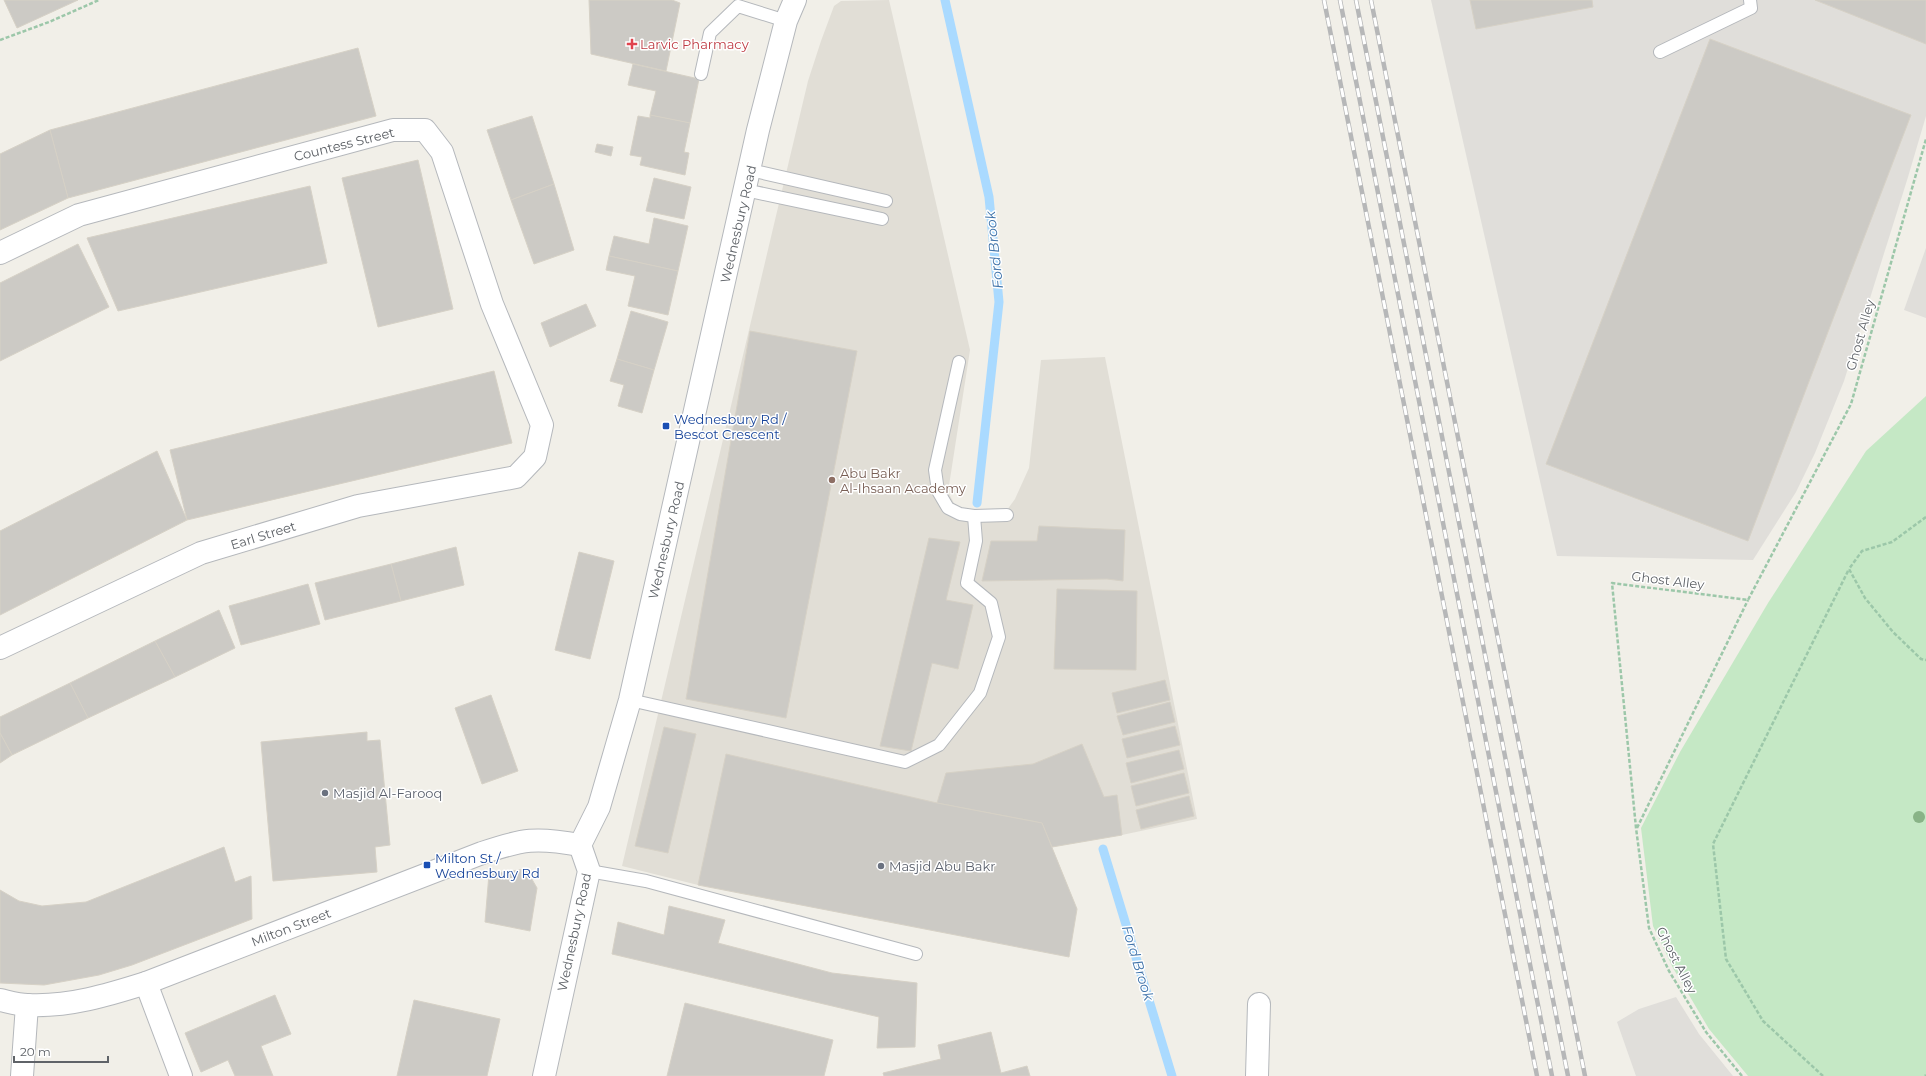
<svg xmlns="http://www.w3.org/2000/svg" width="1926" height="1076" font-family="Montserrat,sans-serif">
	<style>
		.industrial { fill: #e0deda }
		.education { fill: #e1ded6 }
		.green { fill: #c5e8c5 }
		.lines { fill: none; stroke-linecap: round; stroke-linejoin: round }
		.stream { stroke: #aadaff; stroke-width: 9 }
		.building { fill: #cccac5; stroke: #d6d1c6 }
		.service-casing { stroke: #b5b8bc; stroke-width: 14 }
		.minor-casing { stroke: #b5b8bc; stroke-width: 24 }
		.tertiary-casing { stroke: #b5b8bc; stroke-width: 24 }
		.path { stroke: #9cc7a9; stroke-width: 2.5; stroke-dasharray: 4 2; stroke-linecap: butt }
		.service { stroke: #fff; stroke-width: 12 }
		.minor { stroke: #fff; stroke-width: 22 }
		.tertiary { stroke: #fff; stroke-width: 22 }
		.rail-casing { stroke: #b6b7b8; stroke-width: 4.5 }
		.rail { stroke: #fff; stroke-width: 3; stroke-dasharray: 9; stroke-linecap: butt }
		.tree { fill: #89b387 }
		.health-dot { fill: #e0444e; stroke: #fff; stroke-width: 1.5 }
		.transit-dot { fill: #1a4fb4; stroke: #fff; stroke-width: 1.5 }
		.education-dot { fill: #8d6e63; stroke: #fff; stroke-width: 1.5 }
		.worship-dot { fill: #6b7280; stroke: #fff; stroke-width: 1.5 }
		.labels { text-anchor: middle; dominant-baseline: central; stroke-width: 3; stroke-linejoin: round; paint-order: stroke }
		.health-label { font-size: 13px; fill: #be3a42; stroke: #fff; text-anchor: start }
		.street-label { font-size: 13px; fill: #5f6368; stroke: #fff }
		.transit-label { font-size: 13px; fill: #164399; stroke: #fff; text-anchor: start }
		.education-label { font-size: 13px; fill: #785e54; stroke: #fff; text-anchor: start }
		.worship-label { font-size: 13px; fill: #5b616d; stroke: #fff; text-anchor: start }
		.water-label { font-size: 14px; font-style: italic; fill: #4174aa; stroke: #fff }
	</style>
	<rect width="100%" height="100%" fill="#f1efe8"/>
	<g class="industrial">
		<polygon points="1431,0 1926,0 1926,116 1908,177 1844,381 1815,453 1796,492 1753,560 1557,556"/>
		<polygon points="1926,248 1926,318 1904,310"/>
		<polygon points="1676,997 1699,1034 1733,1076 1636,1076 1617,1022 1639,1009"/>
	</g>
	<polygon class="education" points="889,0 970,350 948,492 956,507 964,510 1007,510 1015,499 1029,468 1041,360 1105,357 1197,819 1122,835 1052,847 1077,909 698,885 622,866 789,161 808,81 821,41 834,6 841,1"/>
	<polygon class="green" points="1926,396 1926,1076 1748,1076 1709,1029 1673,968 1653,926 1641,828 1680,752 1768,603 1866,451"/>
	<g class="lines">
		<g class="stream">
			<polyline points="945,0 989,197 999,302 977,503"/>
			<polyline points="1103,849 1172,1076"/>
		</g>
	</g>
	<g class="building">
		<polygon points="4,0 78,0 17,28"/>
		<polygon points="589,0 672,0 680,3 666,71 591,54"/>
		<polygon points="1470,0 1592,0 1593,7 1476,29"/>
		<polygon points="1815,0 1926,0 1926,44"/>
		<polygon points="1710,39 1911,115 1748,541 1546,464"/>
		<polygon points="358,48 376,116 68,198 50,130"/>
		<polygon points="633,64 699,79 690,123 650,115 656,91 628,85"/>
		<polygon points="650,115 690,123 684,152 689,153 685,175 640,165 642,157 630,155 638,116 650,118"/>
		<polygon points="532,116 554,184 511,200 487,130"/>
		<polygon points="50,130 68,198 0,230 0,154"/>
		<polygon points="597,144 613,147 611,156 595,152"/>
		<polygon points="418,160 453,309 378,327 342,178"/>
		<polygon points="654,178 691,187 684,219 646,211"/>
		<polygon points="554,184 574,250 534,264 511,200"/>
		<polygon points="310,186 327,263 118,311 87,238"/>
		<polygon points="654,218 688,226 678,271 609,256 614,236 649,244"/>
		<polygon points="78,244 109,307 0,361 0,283"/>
		<polygon points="609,256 678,271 668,315 628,306 635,276 606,270"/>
		<polygon points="586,304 596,326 550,347 541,323"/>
		<polygon points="631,311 668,322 654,370 617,359"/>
		<polygon points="750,331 857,351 786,718 686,699"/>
		<polygon points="617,359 654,370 642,413 618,406 624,385 610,381"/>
		<polygon points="494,371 512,443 187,520 170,450"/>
		<polygon points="157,451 187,520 0,615 0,531"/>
		<polygon points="1039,526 1125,530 1123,581 1107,579 982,581 991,541 1037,541"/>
		<polygon points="929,538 960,542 946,600 973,605 958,669 932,663 911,751 880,746"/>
		<polygon points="456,547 464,585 401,601 391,564"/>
		<polygon points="579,552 614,561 590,659 555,650"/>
		<polygon points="391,564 401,601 325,620 315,583"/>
		<polygon points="308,584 320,624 241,645 229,606"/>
		<polygon points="1057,589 1137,591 1136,670 1054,669"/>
		<polygon points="219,610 235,648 175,677 155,641"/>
		<polygon points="155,641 175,677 88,718 70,683"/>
		<polygon points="1165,680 1170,700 1117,713 1112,693"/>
		<polygon points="70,683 88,718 12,755 0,733 0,717"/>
		<polygon points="491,695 518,771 482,784 455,708"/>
		<polygon points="1170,702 1175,722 1123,735 1117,716"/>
		<polygon points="1175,726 1180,745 1127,758 1122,739"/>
		<polygon points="664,727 696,734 668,853 635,846"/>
		<polygon points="367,732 367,741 380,740 390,845 375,847 377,872 273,881 261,742"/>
		<polygon points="0,733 12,755 0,763"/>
		<polygon points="1082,744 1104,797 1117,795 1122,835 1052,847 1042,823 937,803 946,773 1033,764"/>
		<polygon points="1179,750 1184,769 1131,783 1126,763"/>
		<polygon points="726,754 937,803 1042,823 1077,909 1069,957 698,885"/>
		<polygon points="1184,773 1189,793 1136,806 1131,786"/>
		<polygon points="1189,796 1194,816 1141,829 1136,810"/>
		<polygon points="224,847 235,882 251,876 252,919 132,965 99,975 44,985 0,983 0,890 19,901 42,906 86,902"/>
		<polygon points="526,869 537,888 530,931 485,922 489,874"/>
		<polygon points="669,906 725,920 718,943 832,973 917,983 915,1047 877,1048 879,1017 612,954 618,922 664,935"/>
		<polygon points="275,995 291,1034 261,1046 273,1076 235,1076 228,1060 201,1072 185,1033"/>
		<polygon points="414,1000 500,1019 487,1076 397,1076"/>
		<polygon points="685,1003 833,1040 824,1076 667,1076"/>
		<polygon points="991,1032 1001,1073 1027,1066 1030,1076 884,1076 883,1073 941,1059 938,1045"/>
	</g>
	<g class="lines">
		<defs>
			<g id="service">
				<polyline points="1660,52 1751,8 1750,0"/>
				<polyline points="701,74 710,33 738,6 786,21"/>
				<polyline points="750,170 886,201"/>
				<polyline points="745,190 882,219"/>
				<polyline points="959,362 935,470 938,491 948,508 960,514 974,516 1007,515"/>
				<polyline points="630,700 905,762 939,745 980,693 999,637 991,603 967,583 976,541 974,516"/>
				<polyline points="589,871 646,881 916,954"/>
			</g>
			<g id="minor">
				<polyline points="0,253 79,215 393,130 425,130 442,152 492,304 542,425 535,457 516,477 358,506 201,553 0,648"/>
				<polyline points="146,983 181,1076"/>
				<path d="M0 1000C9 1002 19 1005 28 1005 69 1007 108 995 146 983L482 853C523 839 536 837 580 845"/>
				<polyline points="22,1076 27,1005"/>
				<polyline points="1257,1076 1259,1004"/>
			</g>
			<polyline id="tertiary" points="544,1076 589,871 580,845 599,807 630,700 758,130 786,21 795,0"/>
		</defs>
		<use href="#service" class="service-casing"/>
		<use href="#minor" class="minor-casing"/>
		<use href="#tertiary" class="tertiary-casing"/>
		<g class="path">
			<polyline points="0,40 49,22 99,0"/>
			<polyline points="1926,517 1892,542 1862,551 1849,569 1865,598 1893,632 1921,659 1926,660"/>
			<polyline points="1637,828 1748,600"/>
			<polyline points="1742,1076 1706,1032 1669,971 1649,928 1636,828 1612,583 1748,600 1851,404 1926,139"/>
			<polyline points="1823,1076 1763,1021 1726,959 1713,844 1849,569"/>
			<polyline points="1925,1076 1926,1075"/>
		</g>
		<use href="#service" class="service"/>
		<use href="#minor" class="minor"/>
		<use href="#tertiary" class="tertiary"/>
		<defs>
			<g id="rail">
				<polyline points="1324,0 1537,1076"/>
				<polyline points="1340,0 1552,1076"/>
				<polyline points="1356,0 1568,1076"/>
				<polyline points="1371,0 1585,1076"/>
			</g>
		</defs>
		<use href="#rail" class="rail-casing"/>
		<use href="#rail" class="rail"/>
	</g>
	<circle class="tree" cx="1919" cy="817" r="6"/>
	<path class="health-dot" d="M630 38h4v4h4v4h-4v4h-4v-4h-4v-4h4z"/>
	<g class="transit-dot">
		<rect x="662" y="422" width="8" height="8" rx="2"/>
		<rect x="423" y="861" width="8" height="8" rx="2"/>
	</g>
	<circle class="education-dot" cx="832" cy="480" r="4"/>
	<g class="worship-dot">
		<circle cx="325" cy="793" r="4"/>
		<circle cx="881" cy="866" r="4"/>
	</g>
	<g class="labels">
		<g class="health-label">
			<text x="640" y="44">Larvic Pharmacy</text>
		</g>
		<g class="street-label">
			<text transform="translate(344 144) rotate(-14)">Countess Street</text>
			<text transform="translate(738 224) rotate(-77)">Wednesbury Road</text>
			<text transform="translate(1860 335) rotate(-74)">Ghost Alley</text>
			<text transform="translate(263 535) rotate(-17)">Earl Street</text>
			<text transform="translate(666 540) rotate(-77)">Wednesbury Road</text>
			<text transform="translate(1668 580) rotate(7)">Ghost Alley</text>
			<text transform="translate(291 927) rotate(-21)">Milton Street</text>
			<text transform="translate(574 932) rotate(-78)">Wednesbury Road</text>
			<text transform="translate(1677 960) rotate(63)">Ghost Alley</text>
		</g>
		<g class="transit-label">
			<text x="674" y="419">Wednesbury Rd /<tspan x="674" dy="15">Bescot Crescent</tspan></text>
			<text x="435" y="858">Milton St /<tspan x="435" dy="15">Wednesbury Rd</tspan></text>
		</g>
		<g class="education-label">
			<text x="840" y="473">Abu Bakr<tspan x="840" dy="15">Al-Ihsaan Academy</tspan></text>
		</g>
		<g class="worship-label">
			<text x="333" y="793">Masjid Al-Farooq</text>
			<text x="889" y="866">Masjid Abu Bakr</text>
		</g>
		<g class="water-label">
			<text transform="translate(994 250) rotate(-96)">Ford Brook</text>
			<text transform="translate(1138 963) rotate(73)">Ford Brook</text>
		</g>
	</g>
	<path d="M14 1056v6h94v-6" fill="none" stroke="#5f6368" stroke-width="2"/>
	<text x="20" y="1056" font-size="12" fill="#5f6368" stroke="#ffffff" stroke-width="3" paint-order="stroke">20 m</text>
</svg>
